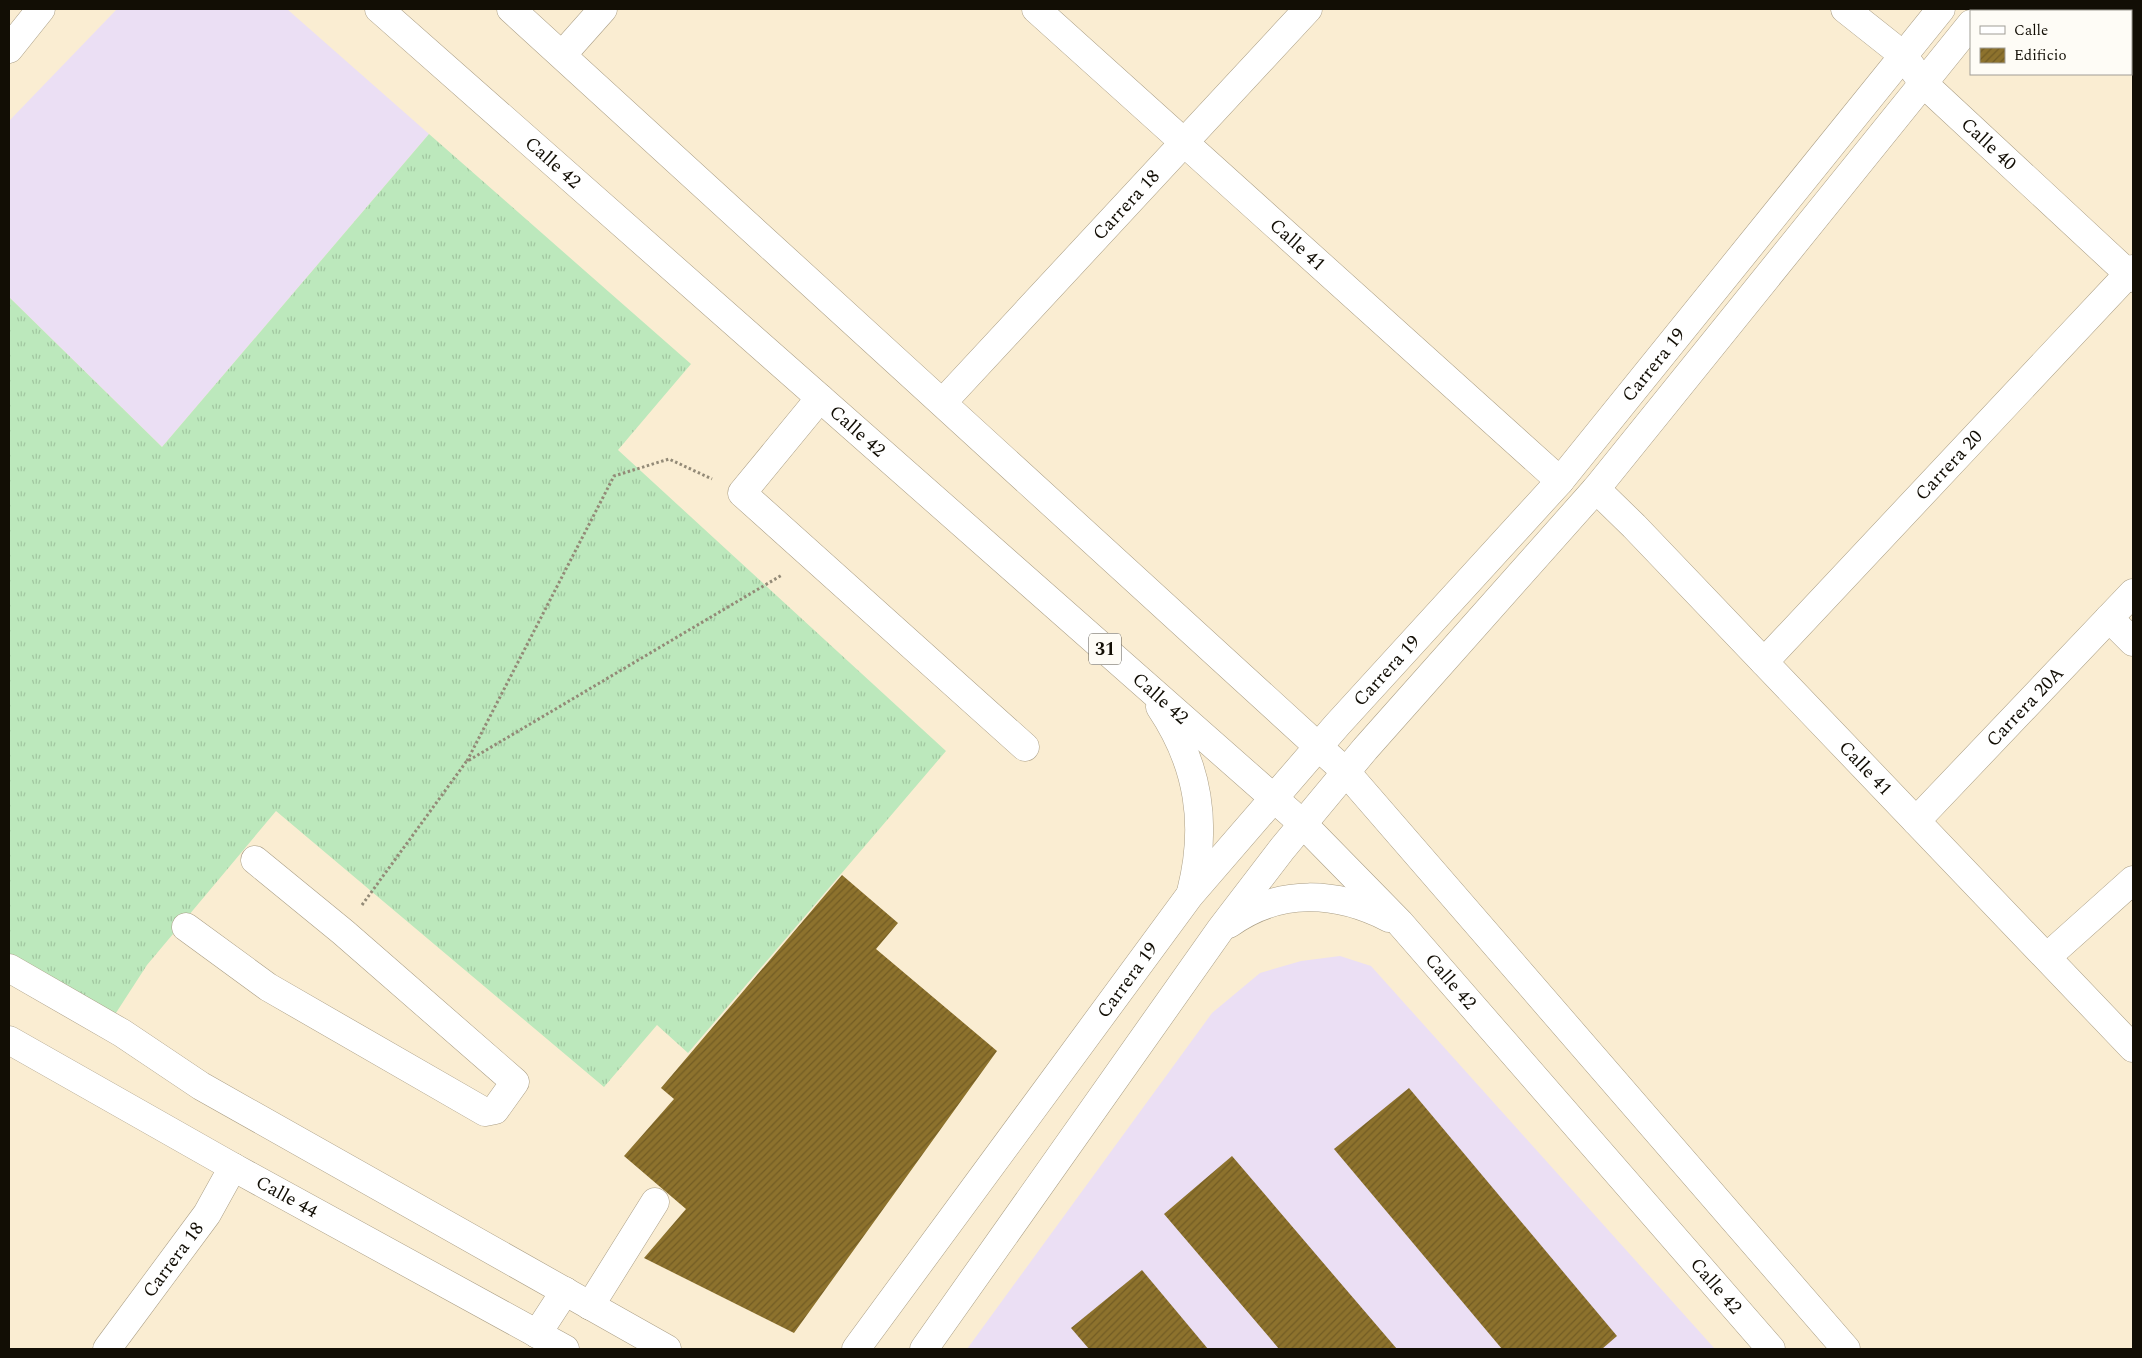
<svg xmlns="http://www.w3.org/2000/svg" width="2142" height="1358" font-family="Spectral,serif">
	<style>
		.education { fill: #ebdff4 }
		.grass { fill: url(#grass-tufts) }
		.building { fill: url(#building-hatch) }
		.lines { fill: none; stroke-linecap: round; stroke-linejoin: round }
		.minor-casing { stroke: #aa9e85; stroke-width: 29 }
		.major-casing { stroke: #aa9e85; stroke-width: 29 }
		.path { stroke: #938a77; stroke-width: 3; stroke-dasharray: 2.5 2.5; stroke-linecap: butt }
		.minor { stroke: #fff; stroke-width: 28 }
		.major { stroke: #fff; stroke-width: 28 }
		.labels { text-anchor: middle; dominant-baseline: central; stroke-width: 4.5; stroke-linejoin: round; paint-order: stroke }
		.shield { fill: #fefcf6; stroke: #59554d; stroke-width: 1 }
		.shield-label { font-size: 18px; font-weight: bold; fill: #120e05 }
		.street-label { font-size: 19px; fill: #120e05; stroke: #fefcf6 }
	</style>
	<defs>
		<pattern id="grass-tufts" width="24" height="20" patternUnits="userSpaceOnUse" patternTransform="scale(1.25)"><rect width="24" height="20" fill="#bce8bc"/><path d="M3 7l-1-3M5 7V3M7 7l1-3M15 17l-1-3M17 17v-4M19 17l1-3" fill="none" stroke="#a1c6a0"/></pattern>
		<pattern id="building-hatch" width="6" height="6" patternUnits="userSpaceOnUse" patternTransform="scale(1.25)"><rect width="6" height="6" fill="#8d722d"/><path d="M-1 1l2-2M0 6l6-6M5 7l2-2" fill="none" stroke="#725c24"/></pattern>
	</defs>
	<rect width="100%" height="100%" fill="#faedd2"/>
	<g class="education">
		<polygon points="117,9 287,9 429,134 162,447 9,297 9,121"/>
		<polygon points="1340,956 1371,966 1715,1349 967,1349 1212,1013 1260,973 1301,961"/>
	</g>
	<polygon class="grass" points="429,134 691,364 618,450 946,751 688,1053 657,1025 604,1087 276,811 147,965 103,1033 9,978 9,297 162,447"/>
	<g class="building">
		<polygon points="842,875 898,923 876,949 997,1051 794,1333 644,1258 686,1209 624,1156 674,1099 661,1088"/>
		<polygon points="1409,1088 1617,1336 1602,1349 1502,1349 1334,1149"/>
		<polygon points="1232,1156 1337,1279 1397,1349 1279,1349 1269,1337 1164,1214"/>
		<polygon points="1142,1270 1208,1349 1089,1349 1071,1328"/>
	</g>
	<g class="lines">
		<defs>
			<g id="minor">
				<path id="s1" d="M1036 9 1560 481"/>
				<path id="s2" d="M1845 9 1903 55 1923 83 2133 278"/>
				<polyline points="9,49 41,9"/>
				<polyline points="563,54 603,9"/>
				<polyline points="820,398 742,493 1025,747"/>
				<path id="s3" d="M943 402 1308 9"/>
				<path id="s4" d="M1596 489 1634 526 2133 1048"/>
				<polyline points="2109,618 2133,642"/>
				<path id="s5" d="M1764 662 2133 269"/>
				<path id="s6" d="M1916 821 2133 593"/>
				<polyline points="186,927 268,987 485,1112 495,1110 515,1082 343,932 255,860"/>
				<polyline points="2047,957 2133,880"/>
				<polyline points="9,968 122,1033 201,1086 667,1349"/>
				<polyline points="590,1306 655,1202"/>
				<polyline points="537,1334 565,1291"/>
				<path id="s7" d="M107 1349 207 1214 233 1167"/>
			</g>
			<g id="major">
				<path id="s8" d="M379 9 1303 824 1400 923 1771 1349"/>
				<polyline points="511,9 1346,772 1846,1349"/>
				<path d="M1160 707C1199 765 1208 825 1191 892"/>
				<path d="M1229 924C1279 888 1336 891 1389 918"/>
				<path id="s9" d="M9 1040 233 1167 565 1349"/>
				<path id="s10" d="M856 1349 1190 895 1337 725 1560 481 1941 9"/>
				<polyline points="924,1349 1220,930 1282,849 1365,749 1596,489 1971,24"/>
			</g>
		</defs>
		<use href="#minor" class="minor-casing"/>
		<use href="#major" class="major-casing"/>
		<g class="path">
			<polyline points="467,761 614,476 669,459 712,479"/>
			<polyline points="362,905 466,762 782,575"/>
		</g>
		<use href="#minor" class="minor"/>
		<use href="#major" class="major"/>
	</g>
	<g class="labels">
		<rect class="shield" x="1089" y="633.5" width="32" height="31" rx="4"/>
		<g class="shield-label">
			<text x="1105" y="649">31</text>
		</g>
		<g class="street-label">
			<text stroke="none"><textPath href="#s2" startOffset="198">Calle 40</textPath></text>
			<text stroke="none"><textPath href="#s8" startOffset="232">Calle 42</textPath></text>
			<text stroke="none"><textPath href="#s3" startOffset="269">Carrera 18</textPath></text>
			<text stroke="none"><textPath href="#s1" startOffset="352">Calle 41</textPath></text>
			<text stroke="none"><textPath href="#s10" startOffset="1268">Carrera 19</textPath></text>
			<text stroke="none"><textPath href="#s8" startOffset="638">Calle 42</textPath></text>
			<text stroke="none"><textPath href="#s5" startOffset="270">Carrera 20</textPath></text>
			<text stroke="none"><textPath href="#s10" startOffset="862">Carrera 19</textPath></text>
			<text stroke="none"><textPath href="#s8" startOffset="1042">Calle 42</textPath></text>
			<text stroke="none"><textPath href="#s6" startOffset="158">Carrera 20A</textPath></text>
			<text stroke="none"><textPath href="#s4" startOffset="388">Calle 41</textPath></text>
			<text stroke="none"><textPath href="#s10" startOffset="458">Carrera 19</textPath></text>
			<text stroke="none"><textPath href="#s8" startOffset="1448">Calle 42</textPath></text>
			<text stroke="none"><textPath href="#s9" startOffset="319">Calle 44</textPath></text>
			<text stroke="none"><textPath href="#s7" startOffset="111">Carrera 18</textPath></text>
			<text stroke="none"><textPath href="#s8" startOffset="1852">Calle 42</textPath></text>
		</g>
	</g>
	<rect width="2142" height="1358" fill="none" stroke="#120e05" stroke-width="20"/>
	<rect x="1970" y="10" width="162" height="65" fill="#fefcf6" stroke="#a09d96"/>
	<rect x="1980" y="26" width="25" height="8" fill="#ffffff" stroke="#a09d96"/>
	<text x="2014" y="35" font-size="15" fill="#120e05">Calle</text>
	<rect x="1980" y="48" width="25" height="15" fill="url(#building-hatch)" stroke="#a09d96"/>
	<text x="2014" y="60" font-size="15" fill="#120e05">Edificio</text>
</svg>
